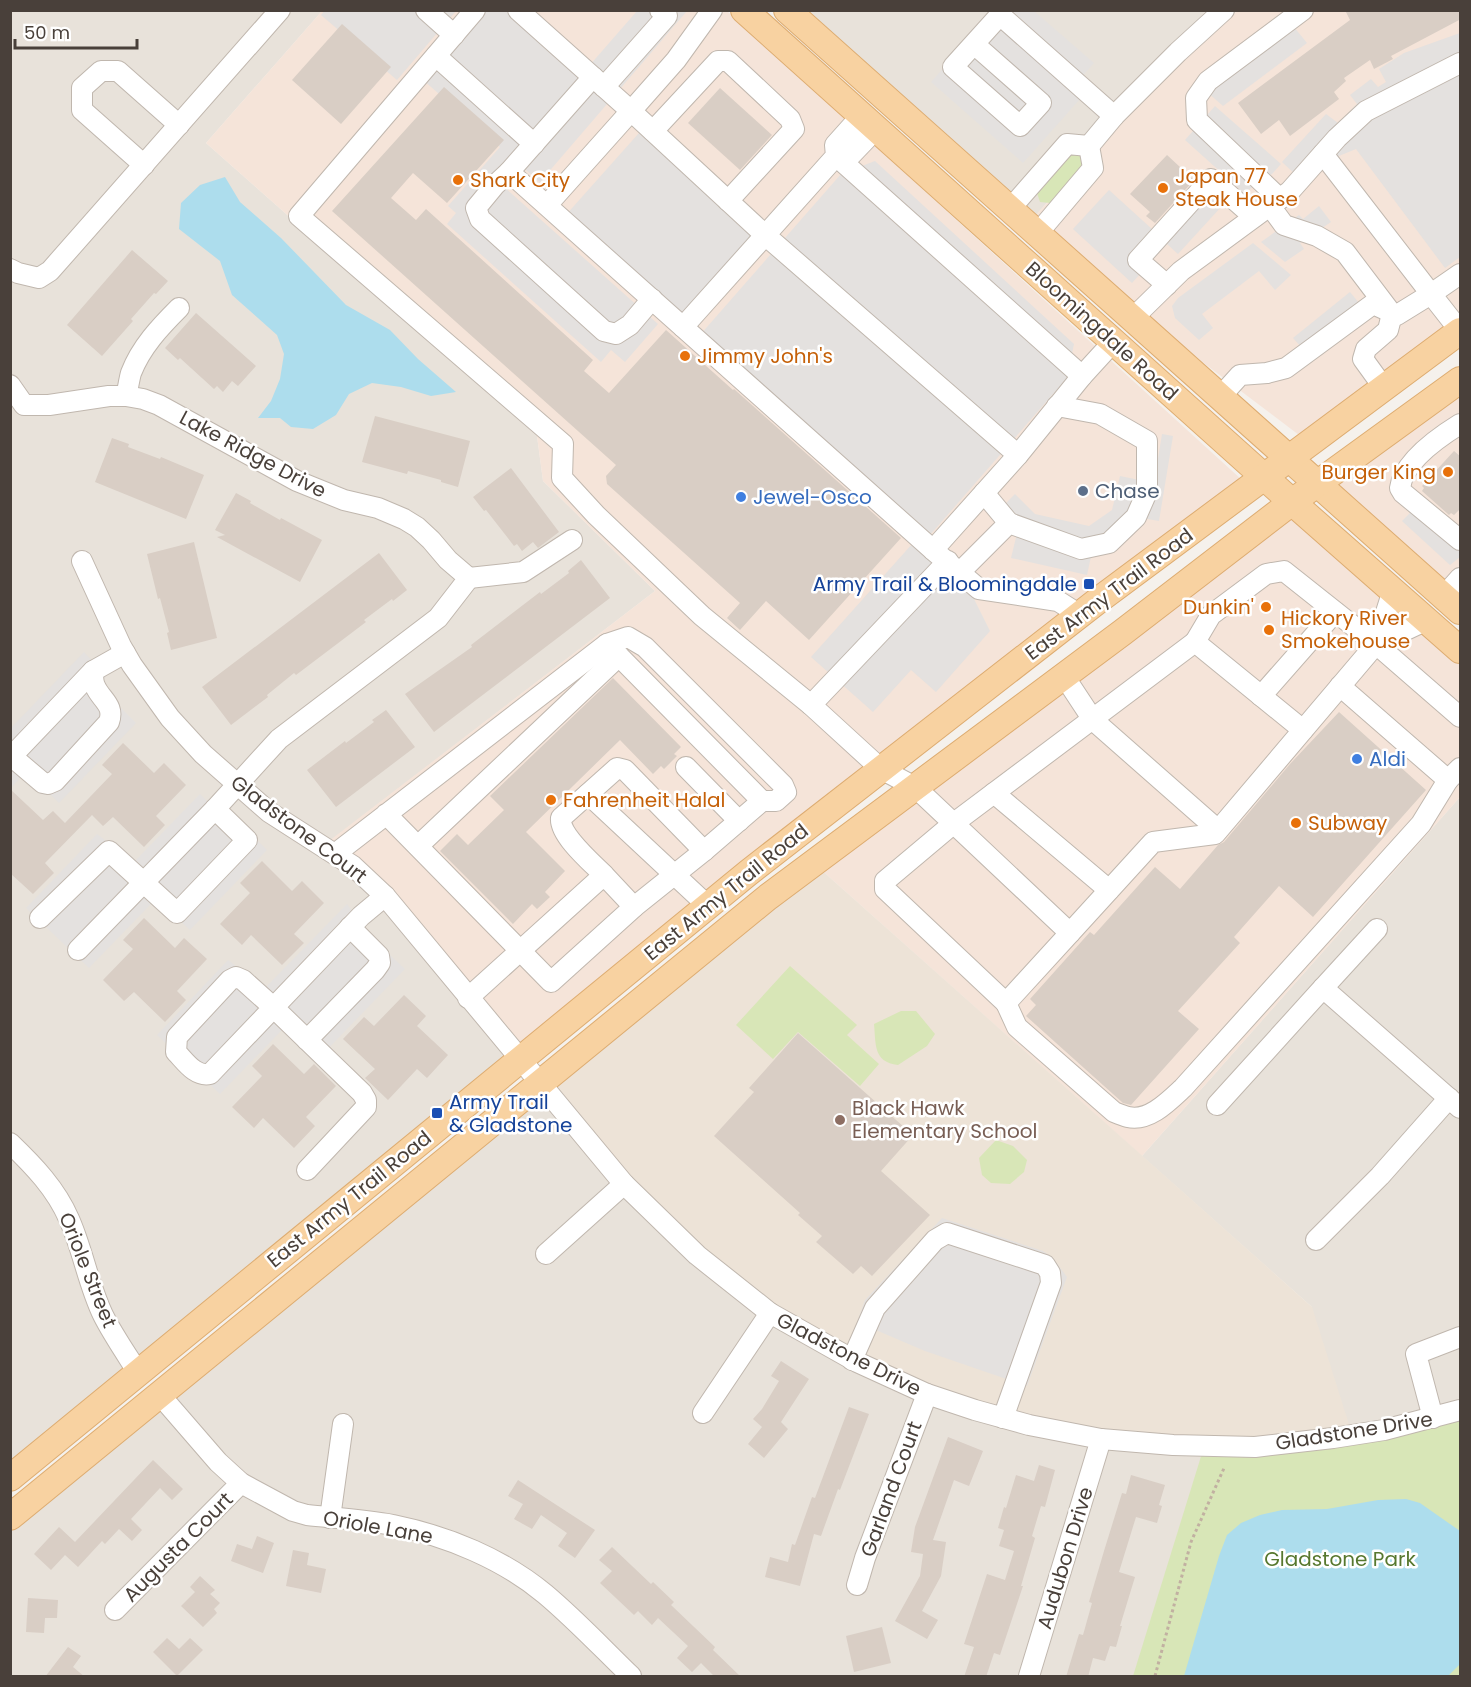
<svg xmlns="http://www.w3.org/2000/svg" width="1471" height="1687" font-family="Poppins,sans-serif">
	<style>
		.residential { fill: #e8e2da }
		.commercial { fill: #f5e4d9 }
		.education { fill: #ede3d7 }
		.green { fill: #d8e6b7 }
		.parking { fill: #e4e1df }
		.water { fill: #addded }
		.building { fill: #d9cec5 }
		.lines { fill: none; stroke-linecap: round; stroke-linejoin: round }
		.minor-casing { stroke: #c0b7ae; stroke-width: 22 }
		.major-casing { stroke: #ddac71; stroke-width: 28 }
		.path { stroke: #c1b0a1; stroke-width: 3; stroke-dasharray: 3 3; stroke-linecap: butt }
		.minor { stroke: #fff; stroke-width: 20 }
		.major { stroke: #f8d2a1; stroke-width: 26 }
		.food-dot { fill: #e8710a; stroke: #fff; stroke-width: 2 }
		.service-dot { fill: #5c6f8a; stroke: #fff; stroke-width: 2 }
		.shop-dot { fill: #3f7fe0; stroke: #fff; stroke-width: 2 }
		.transit-dot { fill: #1a4fb4; stroke: #fff; stroke-width: 2 }
		.education-dot { fill: #8d6e63; stroke: #fff; stroke-width: 2 }
		.labels { text-anchor: middle; dominant-baseline: central; stroke-width: 5; stroke-linejoin: round; paint-order: stroke }
		.food-label { font-size: 20px; fill: #c56008; stroke: #fff; text-anchor: start }
		.street-label { font-size: 20px; fill: #49403a; stroke: #fff }
		.service-label { font-size: 20px; fill: #4e5e75; stroke: #fff; text-anchor: start }
		.shop-label { font-size: 20px; fill: #366cbe; stroke: #fff; text-anchor: start }
		.transit-label { font-size: 20px; fill: #164399; stroke: #fff; text-anchor: end }
		.education-label { font-size: 20px; fill: #785e54; stroke: #fff; text-anchor: start }
		.park-label { font-size: 20px; fill: #57782f; stroke: #fff }
	</style>
	<rect width="100%" height="100%" fill="#f5f1ec"/>
	<g class="residential">
		<polygon points="11,11 322,11 206,143 537,436 543,481 655,591 330,841 522,1049 11,1471"/>
		<polygon points="798,11 1237,11 1166,74 1033,218"/>
		<polygon points="1460,797 1460,1676 11,1676 11,1529 354,1247 548,1083 1312,1307 1142,1156"/>
	</g>
	<g class="commercial">
		<polygon points="322,11 727,11 1242,480 522,1049 329,841 655,591 543,481 537,436 206,143"/>
		<polygon points="1237,11 1460,11 1460,317 1299,435 1205,364 1033,218 1166,74"/>
		<polygon points="1460,385 1460,607 1329,484"/>
		<polygon points="1300,505 1460,648 1460,797 1142,1156 818,867"/>
	</g>
	<polygon class="education" points="818,867 1312,1307 1351,1431 1234,1441 1102,1433 1025,1417 938,1391 857,1355 774,1308 704,1252 629,1179 548,1083"/>
	<g class="green">
		<polygon points="1073,153 1081,154 1083,166 1050,203 1040,202 1037,193 1041,187"/>
		<polygon points="790,966 857,1025 847,1035 879,1064 860,1086 798,1032 773,1059 736,1025"/>
		<path d="M901 1011H916L935 1034 927 1046 898 1065C873 1062 876 1044 874 1024Z"/>
		<polygon points="996,1140 1013,1146 1027,1160 1024,1172 1010,1184 991,1183 982,1175 979,1158"/>
		<polygon points="1460,1421 1460,1676 1133,1676 1203,1450"/>
	</g>
	<g class="parking">
		<polygon points="325,10 456,11 397,80 321,15"/>
		<polygon points="484,11 527,11 589,66 637,11 687,11 540,182 512,158 494,178 658,324 625,362 611,350 601,362 447,224 456,213 448,206 500,147 423,80"/>
		<polygon points="1000,11 1034,11 1094,63 1071,89 1081,98 1023,163 931,82 991,15"/>
		<polygon points="1294,27 1307,43 1223,106 1207,92"/>
		<polygon points="1460,33 1460,257 1445,268 1356,149 1295,174 1282,162 1326,114 1338,123 1357,104 1350,95 1371,79 1378,87 1386,82 1379,69 1404,53"/>
		<polygon points="1215,106 1281,164 1272,174 1244,193 1185,140"/>
		<polygon points="639,133 756,234 678,317 565,216"/>
		<polygon points="875,161 1074,344 1067,378 930,535 700,335 841,174"/>
		<polygon points="1109,190 1153,230 1210,197 1221,207 1178,254 1167,244 1132,283 1073,229"/>
		<polygon points="1319,206 1331,222 1300,243 1304,249 1285,262 1261,242 1299,215 1303,219"/>
		<polygon points="1253,243 1291,275 1275,290 1259,271 1202,314 1213,328 1199,340 1175,318 1172,306 1178,298"/>
		<polygon points="1350,292 1359,303 1302,348 1293,338"/>
		<polygon points="1162,434 1173,436 1159,521 1130,516 1094,543 1087,575 1011,558 1019,525 1002,507 1015,494 1035,514 1089,526 1112,510 1120,476 1154,483"/>
		<polygon points="1415,508 1460,543 1460,557 1450,565 1402,521"/>
		<polygon points="913,543 973,597 990,631 936,692 911,670 873,712 811,657"/>
		<polygon points="84,652 106,676 102,681 106,693 136,723 59,803 49,793 46,795 41,794 21,777 11,788 11,728"/>
		<polygon points="200,794 209,803 215,798 236,814 236,819 267,850 190,930 179,920 177,922 171,921 151,904 89,968 26,908 97,834 134,862"/>
		<polygon points="347,904 371,937 405,969 321,1056 302,1047 282,1030 220,1094 157,1035 228,960 265,988"/>
		<polygon points="942,1218 1043,1251 1053,1258 1067,1277 1027,1386 925,1351 857,1322 865,1300"/>
	</g>
	<g class="water">
		<polygon points="225,177 240,202 281,238 346,305 390,330 418,359 456,392 431,396 401,387 372,383 349,394 336,415 313,429 291,427 280,418 258,418 271,401 280,379 284,354 277,335 232,295 220,261 179,229 181,203 200,185"/>
		<polygon points="1406,1499 1420,1503 1460,1531 1460,1664 1448,1676 1184,1676 1219,1556 1227,1535 1241,1523 1260,1515 1282,1510 1327,1509 1378,1500"/>
	</g>
	<g class="building">
		<polygon points="1345,10 1461,10 1461,19 1391,56 1393,59 1374,69 1370,60 1344,78 1346,81 1334,92 1339,99 1290,136 1279,120 1261,134 1238,103 1350,20"/>
		<polygon points="342,24 391,67 341,124 292,80"/>
		<polygon points="444,87 504,140 447,203 413,173 391,198 416,220 426,209 593,360 584,371 609,393 666,330 733,390 734,389 901,538 809,640 766,601 740,630 727,618 740,603 607,484 606,476 616,465 332,211"/>
		<polygon points="720,88 772,135 740,170 688,123"/>
		<polygon points="1167,155 1194,180 1155,223 1146,216 1150,212 1130,194"/>
		<polygon points="132,250 168,281 156,294 154,293 131,319 133,321 102,356 67,325"/>
		<polygon points="196,313 256,366 238,386 232,381 223,392 217,386 214,389 180,358 178,360 165,348"/>
		<polygon points="375,416 470,441 458,487 441,482 441,480 408,471 407,474 362,462"/>
		<polygon points="112,438 129,444 128,447 160,459 161,457 204,475 186,519 95,482"/>
		<polygon points="1454,451 1461,457 1461,508 1454,515 1451,513 1449,515 1422,491 1424,488 1422,486"/>
		<polygon points="511,468 559,532 538,548 533,542 522,551 517,544 514,546 486,510 484,511 473,497"/>
		<polygon points="236,493 251,501 250,503 280,520 281,518 322,540 300,582 217,537 225,535 215,530"/>
		<polygon points="194,542 217,638 171,650 167,633 169,632 160,598 158,599 147,554"/>
		<polygon points="379,553 407,590 393,601 392,599 364,620 366,622 296,675 294,673 267,695 268,697 231,725 202,687"/>
		<polygon points="581,560 610,598 434,732 405,694 472,647 471,645 540,592 541,594 569,573 568,571"/>
		<polygon points="613,678 681,747 674,754 677,756 664,769 661,766 653,774 620,740 526,832 565,871 545,892 550,897 537,909 532,904 513,924 440,851 457,834 468,845 504,810 490,796"/>
		<polygon points="386,710 415,747 336,807 307,770 345,741 346,743 374,722 372,720"/>
		<polygon points="1339,712 1426,790 1313,917 1279,886 1234,937 1240,943 1178,1011 1199,1029 1131,1105 1123,1103 1026,1016 1036,1005 1030,999 1090,932 1094,935 1155,867 1180,889 1218,845 1224,842 1290,764"/>
		<polygon points="123,743 154,773 164,763 186,785 156,816 165,825 144,847 113,817 103,826 92,815 45,863 54,873 33,894 10,873 10,789 43,820 53,811 65,823 112,774 102,765"/>
		<polygon points="262,861 292,891 302,881 324,903 294,934 304,943 282,965 251,935 242,945 220,924 250,893 240,883"/>
		<polygon points="144,918 175,948 184,938 207,959 177,991 186,1000 165,1022 134,992 124,1001 103,980 133,949 123,940"/>
		<polygon points="404,995 426,1016 417,1026 448,1055 427,1078 417,1069 388,1100 365,1078 375,1069 343,1039 364,1017 374,1026"/>
		<polygon points="798,1033 913,1135 881,1171 930,1215 872,1276 861,1266 853,1274 816,1242 822,1236 798,1215 800,1213 714,1136 754,1092 749,1088"/>
		<polygon points="273,1044 304,1074 314,1064 336,1086 306,1117 315,1126 294,1148 263,1118 254,1128 232,1107 262,1076 252,1066"/>
		<polygon points="781,1361 809,1379 781,1422 788,1429 764,1458 748,1444 762,1427 753,1419 762,1409 779,1381 771,1376"/>
		<polygon points="849,1407 869,1414 840,1490 838,1489 821,1536 814,1534 800,1586 765,1577 770,1557 788,1562 792,1544 795,1545 812,1497 815,1498"/>
		<polygon points="948,1437 983,1451 969,1486 954,1480 933,1540 946,1542 941,1576 922,1611 938,1620 927,1639 895,1621 920,1576 923,1554 911,1552 915,1527"/>
		<polygon points="153,1460 183,1489 172,1500 160,1488 131,1519 142,1530 132,1541 119,1529 105,1544 102,1541 78,1567 65,1555 51,1570 34,1554 59,1527 75,1542"/>
		<polygon points="1039,1465 1055,1470 1045,1507 1041,1506 1032,1536 1035,1538 1021,1586 1023,1586 1000,1655 994,1653 986,1677 964,1677 974,1647 964,1644 987,1574 1005,1580 1014,1551 999,1546 1004,1530 998,1528 1004,1507 1006,1508 1016,1475 1034,1481"/>
		<polygon points="1131,1475 1165,1485 1159,1505 1162,1506 1157,1523 1136,1517 1119,1572 1135,1577 1120,1626 1122,1626 1116,1647 1110,1646 1105,1661 1093,1658 1088,1677 1066,1677 1079,1634 1083,1635 1092,1603 1089,1602 1104,1551 1122,1493 1126,1494"/>
		<polygon points="518,1480 595,1530 575,1558 558,1546 567,1533 541,1515 532,1529 514,1519 523,1504 508,1496"/>
		<polygon points="257,1536 274,1543 263,1573 231,1561 237,1544 252,1549"/>
		<polygon points="612,1547 651,1584 653,1582 674,1602 671,1605 715,1647 713,1650 741,1677 715,1677 701,1663 692,1672 677,1658 688,1646 658,1618 652,1625 638,1611 634,1615 600,1583 612,1571 599,1560"/>
		<polygon points="293,1550 309,1553 307,1565 326,1569 321,1593 286,1586"/>
		<polygon points="200,1576 215,1590 210,1594 220,1603 214,1609 217,1613 203,1627 181,1606 195,1592 190,1587"/>
		<polygon points="28,1598 58,1600 57,1618 45,1618 44,1633 26,1632"/>
		<polygon points="882,1627 891,1663 854,1672 846,1636"/>
		<polygon points="167,1638 179,1649 190,1638 203,1650 177,1676 153,1652"/>
		<polygon points="68,1647 81,1656 73,1667 85,1677 45,1677"/>
	</g>
	<g class="lines">
		<defs>
			<g id="minor">
				<polyline points="426,10 454,35"/>
				<polyline points="475,10 299,216 563,444 562,478 596,515 702,616 811,705 881,769 915,787 1070,933 1153,842 1215,834 1376,644 1393,590"/>
				<polyline points="518,10 631,111 676,60 712,10"/>
				<polyline points="974,44 1041,103 1020,126 953,67 1000,15 1114,116"/>
				<polyline points="436,56 534,144"/>
				<polyline points="593,77 509,172 933,550"/>
				<polyline points="604,87 667,16 660,10"/>
				<polyline points="653,131 718,61 728,61 790,119 794,129 728,201"/>
				<polyline points="1089,146 1114,116 1178,52 1224,10"/>
				<polyline points="1323,154 1431,294 1460,274"/>
				<polyline points="836,156 1082,376"/>
				<polyline points="836,156 851,155 876,129"/>
				<polyline points="144,165 82,110 82,88 101,71 118,71 179,125"/>
				<polyline points="509,172 495,185 476,208 480,219 604,331 616,334 630,325 652,299"/>
				<polyline points="1280,199 1197,120 1196,98 1208,81 1303,10"/>
				<polyline points="547,205 631,111 765,235 1018,455 933,550 979,589 1058,601 1080,615"/>
				<polyline points="1270,206 1284,225 1317,236 1345,252 1392,314 1388,330 1366,349 1363,359 1384,388"/>
				<polyline points="1010,209 1067,144 1089,146"/>
				<polyline points="1038,233 1093,168 1089,146"/>
				<polyline points="10,269 18,273 39,278 50,271 280,10"/>
				<polyline points="1167,285 1138,260 1211,179 1254,217"/>
				<polyline points="1133,318 1181,271 1290,191 1337,138 1366,111 1460,63"/>
				<polyline points="683,327 836,156 835,145 861,116"/>
				<polyline points="10,385 24,405 49,405 109,396 126,396 143,399 159,405 297,481 344,500 378,508 404,519 417,527 431,540 448,560 469,578 438,618 279,739 215,809 78,950"/>
				<path d="M126 396C128 389 129 380 131 373 141 347 160 327 179 308"/>
				<polyline points="1221,396 1240,375 1267,373 1286,368 1373,304 1397,315 1431,294 1460,331"/>
				<path d="M1460 424C1439 437 1403 462 1400 488L1403 493 1460 540"/>
				<polyline points="1018,455 1082,376 1114,341"/>
				<polyline points="984,493 1009,523"/>
				<polyline points="82,561 121,646 132,665 170,718 203,754 269,812 353,866 385,896 624,1184 697,1255 770,1313 857,1362 927,1394 975,1410 1029,1425 1101,1439 1173,1445 1255,1447 1333,1438 1384,1430 1460,1410"/>
				<polyline points="960,572 1009,523 1081,549 1109,543 1136,517 1147,492 1147,441 1100,414 1057,406"/>
				<polyline points="469,578 523,572 572,540"/>
				<polyline points="1444,596 1460,578"/>
				<polyline points="1195,642 1211,615 1266,574 1284,571 1376,644 1460,717"/>
				<polyline points="607,644 628,637 645,647 783,785 786,792 776,801 762,801"/>
				<polyline points="1376,644 1427,620"/>
				<polyline points="1064,676 1093,720 1218,830"/>
				<polyline points="1340,686 1448,780 1460,768"/>
				<polyline points="1261,696 1335,612"/>
				<polyline points="811,705 948,561"/>
				<path d="M10 755 43 783 48 784 55 781 109 722C115 705 101 700 95 686 93 682 93 676 93 671"/>
				<polyline points="10,758 93,671 125,653"/>
				<polyline points="686,767 739,821"/>
				<polyline points="994,793 1109,890"/>
				<polyline points="588,794 708,906"/>
				<polyline points="418,846 619,656"/>
				<polyline points="335,854 607,644 762,801 704,851 634,907 551,982 386,814"/>
				<path d="M604 875C592 863 559 835 561 818L617 768 625 770 704 851"/>
				<polyline points="40,918 109,851 177,913 247,840 215,809"/>
				<polyline points="1070,933 1006,1003 885,889 885,881 954,823 1195,642 1303,730"/>
				<polyline points="1323,988 1377,929"/>
				<polyline points="468,998 604,875 634,907"/>
				<path d="M1006 1003 1017 1027 1114 1112C1119 1114 1124 1116 1128 1117 1149 1122 1169 1101 1183 1088L1421 824 1448 780"/>
				<polyline points="307,1040 375,970 380,963 379,956 350,927"/>
				<polyline points="1217,1105 1323,988 1460,1108"/>
				<path d="M10 1143C34 1166 56 1189 69 1219 83 1250 88 1284 103 1315 113 1335 127 1355 139 1374"/>
				<path d="M307 1170 366 1107V1100L362 1093 273 1007 243 980 236 977 230 980 177 1037 176 1052C185 1061 195 1077 210 1074L361 916 385 896"/>
				<polyline points="1316,1240 1380,1176 1449,1098"/>
				<polyline points="546,1254 624,1184"/>
				<polyline points="852,1360 875,1308 935,1240 947,1233 1045,1265 1050,1273 1051,1283 1003,1418"/>
				<path d="M160 1395 218 1462 241 1483 293 1511 307 1515C335 1518 365 1520 393 1525 447 1536 503 1559 545 1594 576 1620 603 1649 631 1676"/>
				<polyline points="703,1413 770,1313"/>
				<polyline points="1433,1418 1416,1354 1460,1337"/>
				<polyline points="330,1518 343,1424"/>
				<polyline points="857,1585 865,1558 927,1394"/>
				<polyline points="115,1610 241,1483"/>
				<polyline points="1029,1676 1101,1439"/>
			</g>
			<g id="major">
				<polyline points="744,10 1292,502 1460,650"/>
				<polyline points="787,10 1460,611"/>
				<polyline points="10,1478 748,873 1100,599 1460,331"/>
				<polyline points="10,1517 768,897 1123,632 1292,502 1460,380"/>
			</g>
		</defs>
		<use href="#minor" class="minor-casing"/>
		<use href="#major" class="major-casing"/>
		<polyline class="path" points="1155,1676 1191,1542 1225,1466"/>
		<use href="#minor" class="minor"/>
		<use href="#major" class="major"/>
	</g>
	<g class="food-dot">
		<circle cx="458" cy="180" r="6"/>
		<circle cx="1163" cy="188" r="6"/>
		<circle cx="685" cy="356" r="6"/>
		<circle cx="1448" cy="472" r="6"/>
		<circle cx="1266" cy="607" r="6"/>
		<circle cx="1269" cy="630" r="6"/>
		<circle cx="551" cy="800" r="6"/>
		<circle cx="1296" cy="823" r="6"/>
	</g>
	<circle class="service-dot" cx="1083" cy="491" r="6"/>
	<g class="shop-dot">
		<circle cx="741" cy="497" r="6"/>
		<circle cx="1357" cy="759" r="6"/>
	</g>
	<g class="transit-dot">
		<rect x="1083" y="578" width="12" height="12" rx="3"/>
		<rect x="431" y="1107" width="12" height="12" rx="3"/>
	</g>
	<circle class="education-dot" cx="840" cy="1120" r="6"/>
	<g class="labels">
		<g class="food-label">
			<text x="1175" y="176">Japan 77<tspan x="1175" dy="23">Steak House</tspan></text>
			<text x="470" y="180">Shark City</text>
			<text x="697" y="356">Jimmy John's</text>
			<text x="1436" y="472" text-anchor="end">Burger King</text>
			<text x="1254" y="607" text-anchor="end">Dunkin'</text>
			<text x="1281" y="618">Hickory River<tspan x="1281" dy="23">Smokehouse</tspan></text>
			<text x="563" y="800">Fahrenheit Halal</text>
			<text x="1308" y="823">Subway</text>
		</g>
		<g class="street-label">
			<text transform="translate(1102 331) rotate(42)">Bloomingdale Road</text>
			<text transform="translate(253 454) rotate(28)">Lake Ridge Drive</text>
			<text transform="translate(1109 594) rotate(-37)">East Army Trail Road</text>
			<text transform="translate(299 829) rotate(37)">Gladstone Court</text>
			<text transform="translate(726 892) rotate(-39)">East Army Trail Road</text>
			<text transform="translate(349 1199) rotate(-39)">East Army Trail Road</text>
			<text transform="translate(88 1270) rotate(68)">Oriole Street</text>
			<text transform="translate(849 1354) rotate(27)">Gladstone Drive</text>
			<text transform="translate(1354 1431) rotate(-9)">Gladstone Drive</text>
			<text transform="translate(891 1489) rotate(-70)">Garland Court</text>
			<text transform="translate(378 1527) rotate(10)">Oriole Lane</text>
			<text transform="translate(178 1547) rotate(-45)">Augusta Court</text>
			<text transform="translate(1065 1558) rotate(-73)">Audubon Drive</text>
		</g>
		<g class="service-label">
			<text x="1095" y="491">Chase</text>
		</g>
		<g class="shop-label">
			<text x="753" y="497">Jewel-Osco</text>
			<text x="1369" y="759">Aldi</text>
		</g>
		<g class="transit-label">
			<text x="1077" y="584">Army Trail &amp; Bloomingdale</text>
			<text x="449" y="1102" text-anchor="start">Army Trail<tspan x="449" dy="23">&amp; Gladstone</tspan></text>
		</g>
		<g class="education-label">
			<text x="852" y="1108">Black Hawk<tspan x="852" dy="23">Elementary School</tspan></text>
		</g>
		<g class="park-label">
			<text x="1340" y="1559">Gladstone Park</text>
		</g>
	</g>
	<rect width="1471" height="1687" fill="none" stroke="#49403a" stroke-width="24"/>
	<path d="M15 39v9h122v-9" fill="none" stroke="#49403a" stroke-width="3"/>
	<text x="24" y="39" font-size="18" fill="#49403a" stroke="#ffffff" stroke-width="4.5" paint-order="stroke">50 m</text>
</svg>
